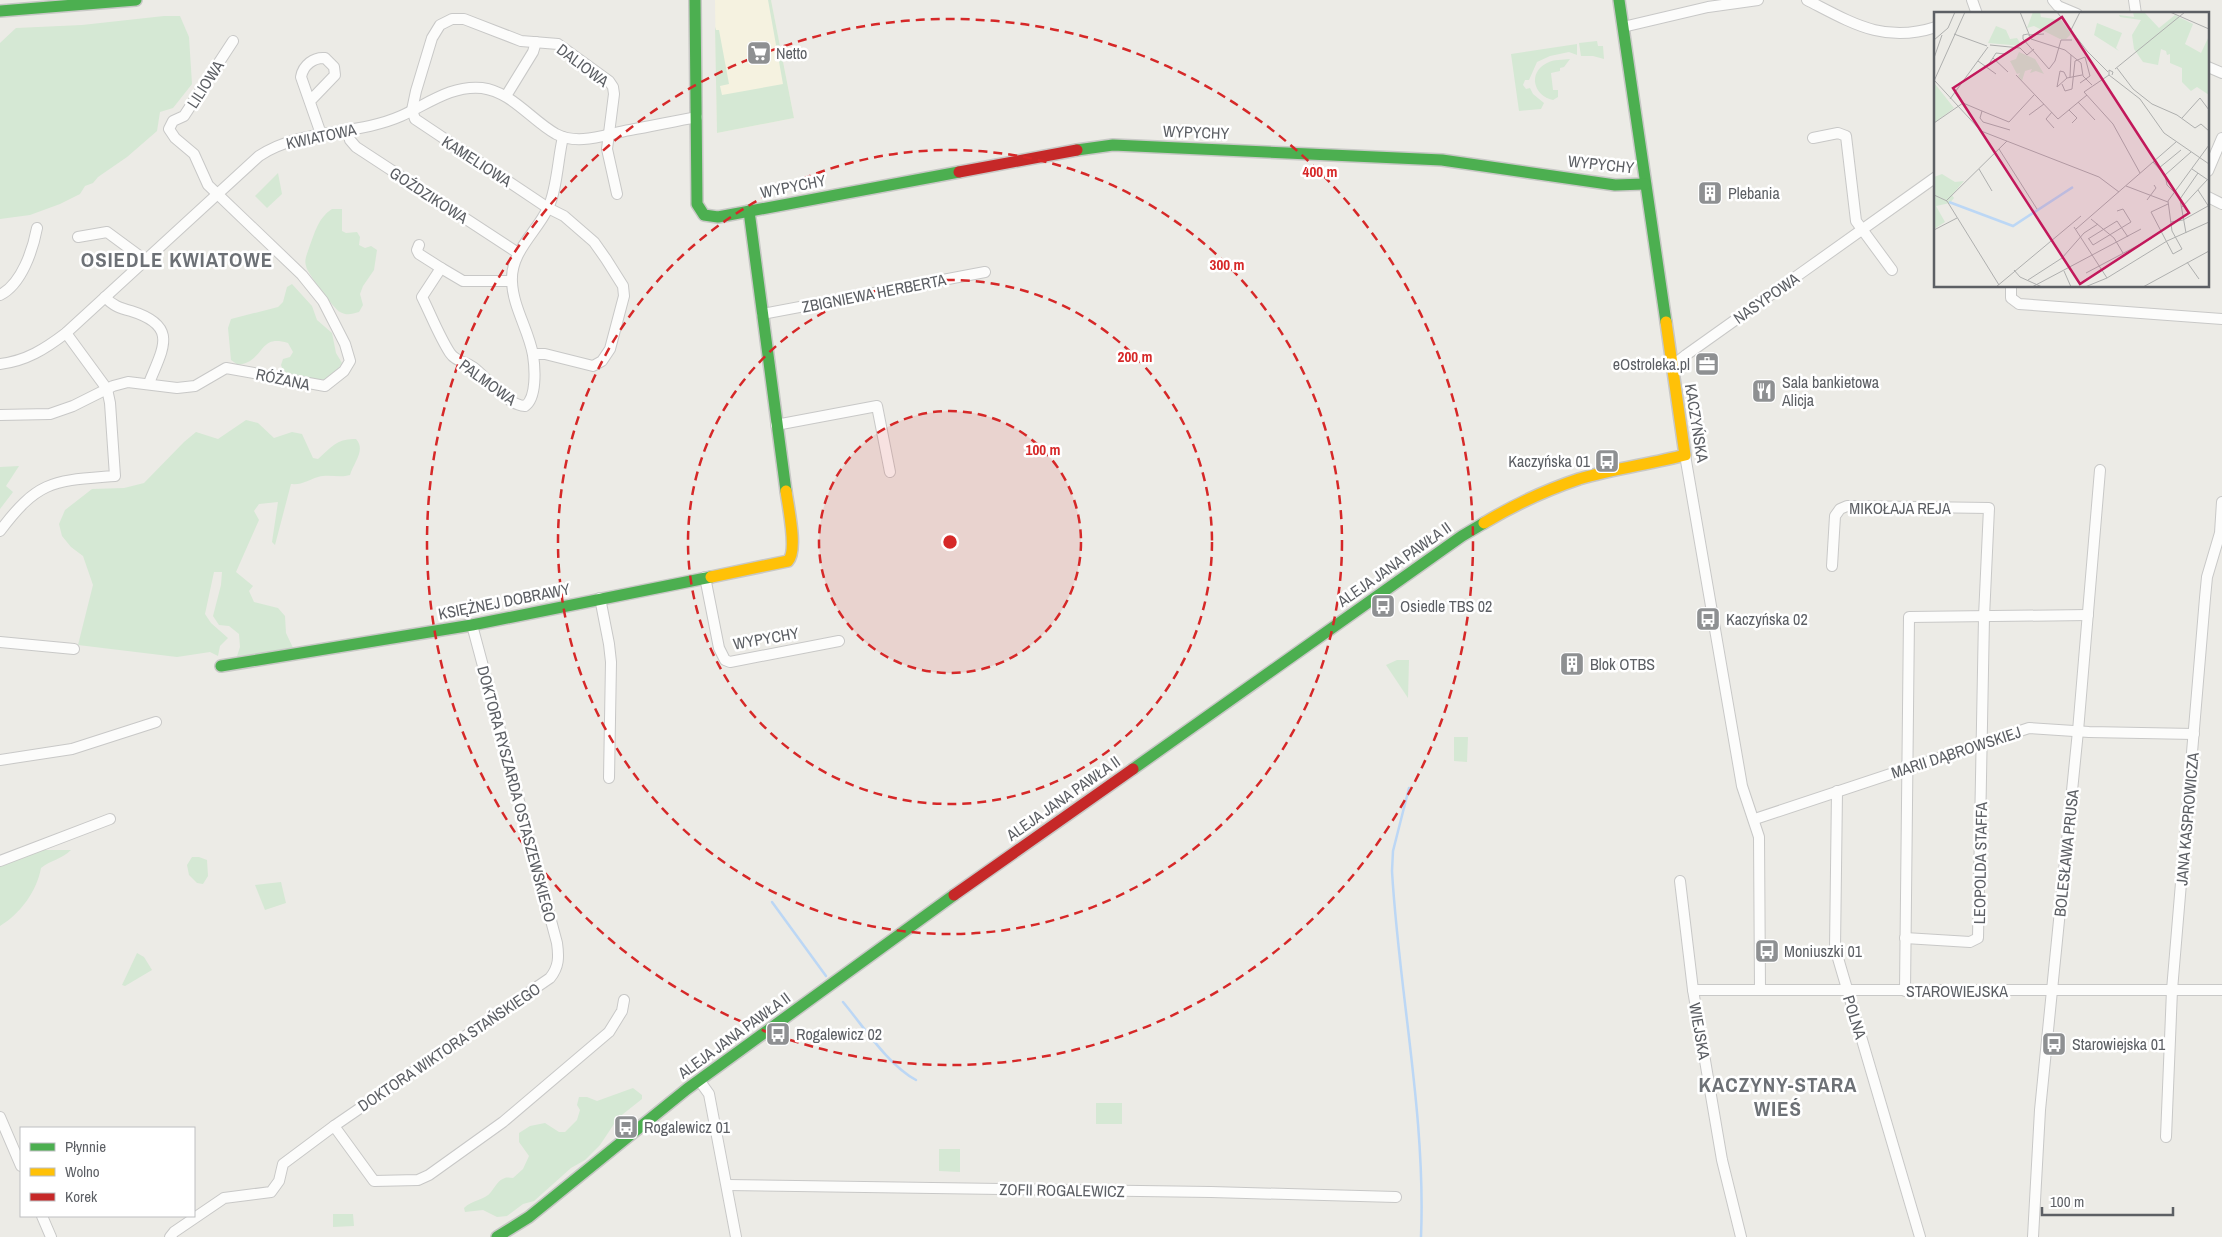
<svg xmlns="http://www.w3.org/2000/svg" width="2222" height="1237" font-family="'Archivo Narrow',sans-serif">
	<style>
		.commercial { fill: #f5f2e0 }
		.green { fill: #d5e8d4 }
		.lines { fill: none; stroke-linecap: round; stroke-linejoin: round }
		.stream { stroke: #bcd7f5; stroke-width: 2.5 }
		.street-casing { stroke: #c8c8c7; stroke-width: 12 }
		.fast-casing { stroke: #c8c8c6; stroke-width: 14 }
		.slow-casing { stroke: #c8c8c6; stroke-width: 14 }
		.jam-casing { stroke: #c8c8c6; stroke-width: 14 }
		.street { stroke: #fcfcfb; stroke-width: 10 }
		.fast { stroke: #4caf50; stroke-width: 11 }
		.slow { stroke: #ffc107; stroke-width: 11 }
		.jam { stroke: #c62828; stroke-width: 11 }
		.ring { fill: none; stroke: #d62828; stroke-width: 2.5; stroke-dasharray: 9 6 }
		.labels { text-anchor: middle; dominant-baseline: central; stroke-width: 5; stroke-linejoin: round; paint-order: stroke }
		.poi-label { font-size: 16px; fill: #5c5f64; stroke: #fff; text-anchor: start }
		.street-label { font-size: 16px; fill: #5c5f64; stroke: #fff }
		.district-label { font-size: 21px; font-weight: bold; letter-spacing: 1px; fill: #6d7176; stroke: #fff }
		.inset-river { fill: none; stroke: #bcd7f5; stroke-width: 2.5 }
		.inset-road { fill: none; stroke: #aeafae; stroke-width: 1 }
		.view { fill: #c2185b; fill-opacity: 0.15; stroke: #c2185b; stroke-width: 2.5 }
		.inset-edge { fill: none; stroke: #5c5f64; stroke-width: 2.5 }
		.centre { fill: #d62828; stroke: #fff; stroke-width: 2.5 }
		.ring-label { font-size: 15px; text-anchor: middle; font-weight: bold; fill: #d62828; stroke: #fff; stroke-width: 5; stroke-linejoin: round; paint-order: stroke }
	</style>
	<rect width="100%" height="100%" fill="#ecebe6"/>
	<polygon class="commercial" points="715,0 771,0 794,118 717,133"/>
	<g class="green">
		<polygon points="768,0 771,0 794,118 717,133 715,27 716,30 719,30 729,84 720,86 722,95 783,84"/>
		<polygon points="164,16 180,16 189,37 192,84 173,108 160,112 157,131 127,157 98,177 93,183 85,186 80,194 60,204 30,215 0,219 0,43 16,28 82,25"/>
		<polygon points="1597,41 1598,46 1603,46 1604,59 1593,56 1581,56 1579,43"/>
		<polygon points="1577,44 1577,55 1569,52 1550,56 1537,62 1529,80 1525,80 1523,85 1526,89 1530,88 1533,94 1544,103 1541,109 1519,111 1511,54"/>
		<path d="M1570 59 1564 67 1560 68V71L1551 73 1553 90H1558V97L1553 100C1534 96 1527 73 1547 63 1554 59 1563 60 1570 59Z"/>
		<polygon points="278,173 282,194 267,208 255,196"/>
		<path d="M332 209H342V231L346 233 357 232 360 237 359 245 365 248 371 246 377 250 374 270 363 286 360 294 363 305 359 312C352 314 347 316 340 312 335 310 307 273 306 266 304 260 307 254 309 248 315 232 318 218 332 209Z"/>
		<path d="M292 284 312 306 317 320 332 333 336 353 342 363 334 375 327 379 321 380 294 378 283 370 281 365 283 359 290 357 293 352 288 343C263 336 266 350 250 361 247 363 242 364 238 365L231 360 228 328 231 319 278 307 283 302 287 287Z"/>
		<path d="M246 420 258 423 274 438 292 432 302 434 313 458 318 459C331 447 338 438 356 439 366 450 354 462 350 475 340 478 329 474 318 477 308 480 303 485 291 484L275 545 272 542 278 502 259 504 254 511 259 520 236 572 253 586 249 591 254 602 278 608 285 616 286 633 295 652 237 656 240 647 239 634 229 626 219 625 213 616 221 585 222 572H214L205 614 211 623 228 638 220 646 218 656 210 652 177 657 78 645 93 585 83 556 71 547 62 536 59 524 65 510 92 489 124 488 144 483 184 442 196 432 218 439Z"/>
		<polygon points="19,466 6,486 13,492 0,509 0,467"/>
		<polygon points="1397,660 1409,660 1408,698 1386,665"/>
		<polygon points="1454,737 1468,737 1467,762 1454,761"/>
		<path d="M34 850H71C62 859 51 860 41 868 37 891 20 914 0 926V862Z"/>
		<polygon points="192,857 199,857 207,860 208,876 203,884 197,883 189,875 187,865"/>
		<polygon points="281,882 286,903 265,910 255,885"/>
		<polygon points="137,953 144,957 152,970 125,986 122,985"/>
		<path d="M633 1088 642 1095V1099L618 1118 600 1145 585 1160 571 1168 534 1201 523 1204 507 1216 497 1217 483 1210 465 1212 464 1208C472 1200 485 1200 491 1192 495 1187 498 1180 505 1178 507 1177 510 1178 513 1178L523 1169 529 1156 519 1142V1133L530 1126 545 1123 559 1132H565L577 1120 580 1110 577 1105 579 1097H587L597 1101Z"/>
		<rect x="1096" y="1103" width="26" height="21"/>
		<polygon points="939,1149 960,1149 960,1172 939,1171"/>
		<polygon points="333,1214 353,1214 354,1226 333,1227"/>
	</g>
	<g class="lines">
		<g class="stream">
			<path d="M1409 788 1393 851 1392 871C1399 993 1426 1115 1421 1237"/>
			<polyline points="772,902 826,976"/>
			<path d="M843 1002C864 1027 888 1065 916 1080"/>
		</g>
		<defs>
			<g id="street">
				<path d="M1807 0C1852 23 1884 44 1936 27"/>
				<polyline points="1972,0 1977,14"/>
				<polyline points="2053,0 2058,6 2077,14"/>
				<polyline points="2134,0 2136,14"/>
				<polyline points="1623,27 1708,7 1758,0"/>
				<polyline points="2208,67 2222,73"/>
				<polyline points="506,96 533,52 536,42"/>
				<path d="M310 101 335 75 334 67 325 58C314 57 303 65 301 77L321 134"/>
				<polyline points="347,130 350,140 356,147 518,253"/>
				<polyline points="1813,138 1838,133 1846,136 1856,221 1892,270"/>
				<polyline points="2208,171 2222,138"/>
				<polyline points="2208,197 2222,204"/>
				<polyline points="78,237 107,232 145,260"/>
				<polyline points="419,245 417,250 419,254 441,268"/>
				<path d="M511 281H463L441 268 422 297C431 315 439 336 450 353 456 362 465 361 473 367 488 378 506 405 525 406 537 398 535 368 533 355 529 331 513 307 512 282 510 252 537 232 548 208 557 190 558 157 563 137"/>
				<polyline points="2011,286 2011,298 2019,304 2222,319"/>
				<path d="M0 295C22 284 33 249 37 228"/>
				<path d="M105 297C113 306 120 308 131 311 179 326 163 348 149 383"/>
				<polyline points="762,314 985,272"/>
				<polyline points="533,354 545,354 593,366 602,361 610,349 624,296 623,286 606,259 594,242 564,216 548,208 415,119 412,110 416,91 432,38 440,25 452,19 464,19 521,41 558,44 609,81 613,87 614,94 607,149 617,194"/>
				<path d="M0 364C26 361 45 349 66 333L259 156C301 128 356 136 401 116 428 104 451 85 482 88 512 92 531 120 556 134 579 146 606 134 630 130 652 126 675 121 697 117"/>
				<polyline points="1671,367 1686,355 1936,177"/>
				<polyline points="0,415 50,414 73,406 113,386 128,382 177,388 195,386 226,368 325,386 344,371 350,361 345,344 323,301 302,275 208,185 194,154 175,138 169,129 173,121 184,116 233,41"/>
				<polyline points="776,425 877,406 890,472"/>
				<polyline points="1685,455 1742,786 1759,837 1760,990"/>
				<path d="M0 531C39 479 54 481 115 476L110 403 107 389 66 333"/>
				<polyline points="1832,566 1835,516 1840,509 1847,506 1989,508 1984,617 1978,938 1970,942 1905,938"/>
				<polyline points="705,577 719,648 725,660 730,662 839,641"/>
				<polyline points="600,598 609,644 611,662 609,778"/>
				<polyline points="0,642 74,649"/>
				<polyline points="0,760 72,749 156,722"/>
				<polyline points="1837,791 1835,948 1920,1237"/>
				<polyline points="1755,819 2029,728 2089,732 2194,734"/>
				<polyline points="0,861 110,819"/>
				<polyline points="1680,881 1693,990 1722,1160 1741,1237"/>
				<polyline points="1693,990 2222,990"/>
				<polyline points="1905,991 1909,617 2088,615"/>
				<polyline points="699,1080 709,1094 736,1237"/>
				<polyline points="0,1117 21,1166"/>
				<path d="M334 1126 550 978C559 967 559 957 557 943L472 625"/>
				<polyline points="2166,1137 2172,990 2205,598 2207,577 2220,533 2222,502"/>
				<polyline points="727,1185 1211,1192 1396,1197"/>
				<polyline points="42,1216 51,1237"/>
				<polyline points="170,1237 174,1232 224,1198 271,1192 279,1181 283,1164 334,1126 374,1181 418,1180 429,1175 503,1122 609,1032 622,1011 624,1000"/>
				<polyline points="2033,1237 2040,1110 2078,731 2100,470"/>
			</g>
			<g id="fast">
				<polyline points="695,0 697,204 704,215 718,217 959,172"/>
				<polyline points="1619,0 1666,322"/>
				<polyline points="0,11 136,0"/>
				<polyline points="1077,150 1113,145 1442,160 1615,185 1645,184"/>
				<polyline points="749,211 786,491"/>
				<polyline points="221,666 472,625 711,577"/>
				<polyline points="1133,769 1462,536 1484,523"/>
				<polyline points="497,1237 529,1217 687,1089 954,895"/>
			</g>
			<g id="slow">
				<path d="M1484 523C1514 505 1546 490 1579 479 1614 469 1650 464 1685 455L1666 322"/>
				<path d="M711 577 788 561C798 551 788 506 786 491"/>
			</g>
			<g id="jam">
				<polyline points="959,172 1077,150"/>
				<polyline points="954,895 1133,769"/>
			</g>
		</defs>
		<use href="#street" class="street-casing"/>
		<use href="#fast" class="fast-casing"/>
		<use href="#slow" class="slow-casing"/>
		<use href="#jam" class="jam-casing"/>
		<use href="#street" class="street"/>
		<use href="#fast" class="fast"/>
		<use href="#slow" class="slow"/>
		<use href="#jam" class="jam"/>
	</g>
	<circle cx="950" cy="542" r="131" fill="#d62828" fill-opacity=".12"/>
	<g class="ring">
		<circle cx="950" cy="542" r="131"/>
		<circle cx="950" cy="542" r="262"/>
		<circle cx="950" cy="542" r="392"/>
		<circle cx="950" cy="542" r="523"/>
	</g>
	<defs>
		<symbol id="supermarket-square" viewBox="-11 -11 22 22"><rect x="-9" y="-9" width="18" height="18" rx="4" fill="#8e9092" stroke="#fff"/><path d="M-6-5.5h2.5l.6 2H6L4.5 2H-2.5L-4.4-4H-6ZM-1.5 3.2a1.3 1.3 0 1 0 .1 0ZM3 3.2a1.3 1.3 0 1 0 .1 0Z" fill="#fff"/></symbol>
		<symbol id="building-square" viewBox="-11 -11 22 22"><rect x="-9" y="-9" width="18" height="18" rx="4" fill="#8e9092" stroke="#fff"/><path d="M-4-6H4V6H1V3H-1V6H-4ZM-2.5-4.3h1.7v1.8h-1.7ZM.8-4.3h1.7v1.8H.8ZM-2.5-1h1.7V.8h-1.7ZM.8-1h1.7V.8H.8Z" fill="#fff"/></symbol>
		<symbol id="office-square" viewBox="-11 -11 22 22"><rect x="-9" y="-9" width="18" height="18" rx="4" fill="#8e9092" stroke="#fff"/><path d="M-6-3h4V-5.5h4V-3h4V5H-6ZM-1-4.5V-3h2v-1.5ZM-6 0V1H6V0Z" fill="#fff"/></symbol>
		<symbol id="restaurant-square" viewBox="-11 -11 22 22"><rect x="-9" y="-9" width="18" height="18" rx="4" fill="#8e9092" stroke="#fff"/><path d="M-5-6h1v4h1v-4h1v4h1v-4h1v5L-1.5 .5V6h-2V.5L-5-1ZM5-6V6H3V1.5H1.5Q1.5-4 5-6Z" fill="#fff"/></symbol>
		<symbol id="bus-square" viewBox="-11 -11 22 22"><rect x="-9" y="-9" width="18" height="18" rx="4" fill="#8e9092" stroke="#fff"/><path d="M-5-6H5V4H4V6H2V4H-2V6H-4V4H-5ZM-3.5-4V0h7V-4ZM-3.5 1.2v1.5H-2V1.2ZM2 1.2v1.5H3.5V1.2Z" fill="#fff"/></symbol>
	</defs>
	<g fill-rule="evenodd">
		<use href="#supermarket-square" x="745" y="39" width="28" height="28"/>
		<use href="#building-square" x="1696" y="179" width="28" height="28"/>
		<use href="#office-square" x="1693" y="350" width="28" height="28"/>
		<use href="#restaurant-square" x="1750" y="377" width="28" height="28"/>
		<use href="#bus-square" x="1593" y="447" width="28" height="28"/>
		<use href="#bus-square" x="1369" y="592" width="28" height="28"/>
		<use href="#bus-square" x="1694" y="605" width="28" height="28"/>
		<use href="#building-square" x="1558" y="650" width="28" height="28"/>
		<use href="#bus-square" x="1753" y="937" width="28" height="28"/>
		<use href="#bus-square" x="764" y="1020" width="28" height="28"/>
		<use href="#bus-square" x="2040" y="1030" width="28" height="28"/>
		<use href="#bus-square" x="612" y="1113" width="28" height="28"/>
	</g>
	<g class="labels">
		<g class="poi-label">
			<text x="776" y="53">Netto</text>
			<text x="1728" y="193">Plebania</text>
			<text x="1690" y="364" text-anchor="end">eOstroleka.pl</text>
			<text x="1782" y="382">Sala bankietowa<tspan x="1782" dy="18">Alicja</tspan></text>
			<text x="1590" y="461" text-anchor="end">Kaczyńska 01</text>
			<text x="1400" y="606">Osiedle TBS 02</text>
			<text x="1726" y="619">Kaczyńska 02</text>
			<text x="1590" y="664">Blok OTBS</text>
			<text x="1784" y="951">Moniuszki 01</text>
			<text x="796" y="1034">Rogalewicz 02</text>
			<text x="2072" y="1044">Starowiejska 01</text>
			<text x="644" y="1127">Rogalewicz 01</text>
		</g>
		<g class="street-label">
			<text transform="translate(583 65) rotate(37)">DALIOWA</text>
			<text transform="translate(205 84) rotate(-57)">LILIOWA</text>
			<text transform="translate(1196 132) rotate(2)">WYPYCHY</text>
			<text transform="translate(321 136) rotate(-12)">KWIATOWA</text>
			<text transform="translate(477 161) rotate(33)">KAMELIOWA</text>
			<text transform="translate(1601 164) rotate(6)">WYPYCHY</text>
			<text transform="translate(793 186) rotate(-11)">WYPYCHY</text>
			<text transform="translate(429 195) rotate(33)">GOŹDZIKOWA</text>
			<text transform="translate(874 293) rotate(-11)">ZBIGNIEWA HERBERTA</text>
			<text transform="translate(1766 298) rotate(-35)">NASYPOWA</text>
			<text transform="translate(283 379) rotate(12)">RÓŻANA</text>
			<text transform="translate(488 382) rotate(36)">PALMOWA</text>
			<text transform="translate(1697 423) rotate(81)">KACZYŃSKA</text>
			<text x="1900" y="508">MIKOŁAJA REJA</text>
			<text transform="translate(1394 564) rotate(-35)">ALEJA JANA PAWŁA II</text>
			<text transform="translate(504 601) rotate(-11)">KSIĘŻNEJ DOBRAWY</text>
			<text transform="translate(766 638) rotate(-10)">WYPYCHY</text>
			<text transform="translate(1956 752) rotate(-18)">MARII DĄBROWSKIEJ</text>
			<text transform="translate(517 794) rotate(75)">DOKTORA RYSZARDA OSTASZEWSKIEGO</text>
			<text transform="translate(1063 798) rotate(-35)">ALEJA JANA PAWŁA II</text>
			<text transform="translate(2187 819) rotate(-85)">JANA KASPROWICZA</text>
			<text transform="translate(2066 853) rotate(-84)">BOLESŁAWA PRUSA</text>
			<text transform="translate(1980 863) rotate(-89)">LEOPOLDA STAFFA</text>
			<text x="1957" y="991">STAROWIEJSKA</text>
			<text transform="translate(1855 1017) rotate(73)">POLNA</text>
			<text transform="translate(1700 1031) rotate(80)">WIEJSKA</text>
			<text transform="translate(734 1035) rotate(-36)">ALEJA JANA PAWŁA II</text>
			<text transform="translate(449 1047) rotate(-34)">DOKTORA WIKTORA STAŃSKIEGO</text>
			<text transform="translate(1062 1190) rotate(1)">ZOFII ROGALEWICZ</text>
		</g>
		<g class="district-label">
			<text x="177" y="259">OSIEDLE KWIATOWE</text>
			<text x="1778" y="1084">KACZYNY-STARA<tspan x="1778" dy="24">WIEŚ</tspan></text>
		</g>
	</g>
	<g transform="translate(1934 12)">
		<rect width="275" height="275" fill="#ecebe6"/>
		<path d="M99 0H106L107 5 127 8 137 22 132 27H126L100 14 93 16ZM199 0H210L225 16 241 3 259 12 251 32 267 41 275 24V83L263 75 257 79 248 70V56L236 51V42L233 43 232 39 227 37 224 53 209 50 200 37 198 23 207 8 186 5 185 3 200 5ZM163 11 188 21 182 36 185 39 160 23ZM62 14 72 18 76 27 83 26 88 34 54 31ZM85 40 101 47 110 62 102 59 96 61 98 57 91 59 88 69 84 64 86 61 83 62 76 49 82 47ZM1 72 20 96 0 111V74ZM8 162 21 170 30 169 18 183 20 186 16 191 2 194 11 210 0 217V165Z" fill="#d5e8d4"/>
		<path class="inset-river" d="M15 190 79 214 139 175"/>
		<path class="inset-road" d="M86 0 97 27 131 38 147 51 149 64 158 73M123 0 153 39 174 60M236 0 275 17M137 18 146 0M20 22 53 34M94 22 89 23V27L115 57 121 49 127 28H138M94 23 110 22M0 28 14 16 21 0M56 33 86 36 93 43 100 37M0 46 8 23M59 46 74 60M44 49 62 62M53 55 62 41 71 42M183 56 199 77 218 92 243 103 261 116 267 112 275 119M181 57 251 0M82 63 124 107 153 83M175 63 150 80 179 112 206 161M178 63 179 60 175 58V63L206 87 230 121 275 152M136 65 137 43M0 69 31 0M1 69 47 119 165 165 185 180M128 72 131 79 138 77 141 49 151 45 156 64 146 71M123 75 133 66 148 63M123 75 126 59 130 60 133 66M16 87 54 35M144 90 161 108M135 98 143 106 138 111M48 99 75 110 100 83M118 100 112 107 120 116M95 103 110 92M248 106 266 86 275 98M0 111 29 91 48 99 46 106 49 110 76 118M65 137 103 197M219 150 231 163 233 173 240 180M225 156 247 138M45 157 58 179M258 157 274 168M231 163 257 140M192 174 234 190M264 178 275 195M0 183 13 189 65 273M213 188 222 176 220 173M12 189 73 129M234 192 217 200 239 242M247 196 273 168M157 207 180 226 189 241M237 210 249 208 274 194M140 215 173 266M142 217 242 130M0 218 23 206M252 221 246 187 264 161M154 227 183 209 194 225M155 227 159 233 197 210 189 197 183 199M239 242 248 237 238 219 234 189 275 133M253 250 265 267M80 258 86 265 108 275M130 259 137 275M152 261 218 226M94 268 128 246 150 221 164 212M62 275 147 204M98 275 207 217M151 275 173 266 233 229 275 210M209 275 275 239"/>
		<path class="view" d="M128 5 255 201 146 272 19 76Z"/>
		<rect width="275" height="275" class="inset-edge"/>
	</g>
	<circle cx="950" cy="542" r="8" class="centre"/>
	<g class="ring-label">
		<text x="1320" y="177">400 m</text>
		<text x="1227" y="270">300 m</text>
		<text x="1135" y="362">200 m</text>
		<text x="1043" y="455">100 m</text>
	</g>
	<rect x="20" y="1127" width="175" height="90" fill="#ffffff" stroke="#bebfc1"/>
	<rect x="30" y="1143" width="25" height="8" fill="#4caf50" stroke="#bebfc1"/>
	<text x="65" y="1152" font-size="15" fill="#5c5f64">Płynnie</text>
	<rect x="30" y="1168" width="25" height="8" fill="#ffc107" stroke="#bebfc1"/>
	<text x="65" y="1177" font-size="15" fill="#5c5f64">Wolno</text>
	<rect x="30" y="1193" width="25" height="8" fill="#c62828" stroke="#bebfc1"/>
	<text x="65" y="1202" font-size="15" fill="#5c5f64">Korek</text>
	<path d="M2042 1207v8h131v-8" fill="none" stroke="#5c5f64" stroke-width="2.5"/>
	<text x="2050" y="1207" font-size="15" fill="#5c5f64" stroke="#ffffff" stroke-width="4" paint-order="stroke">100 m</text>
</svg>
